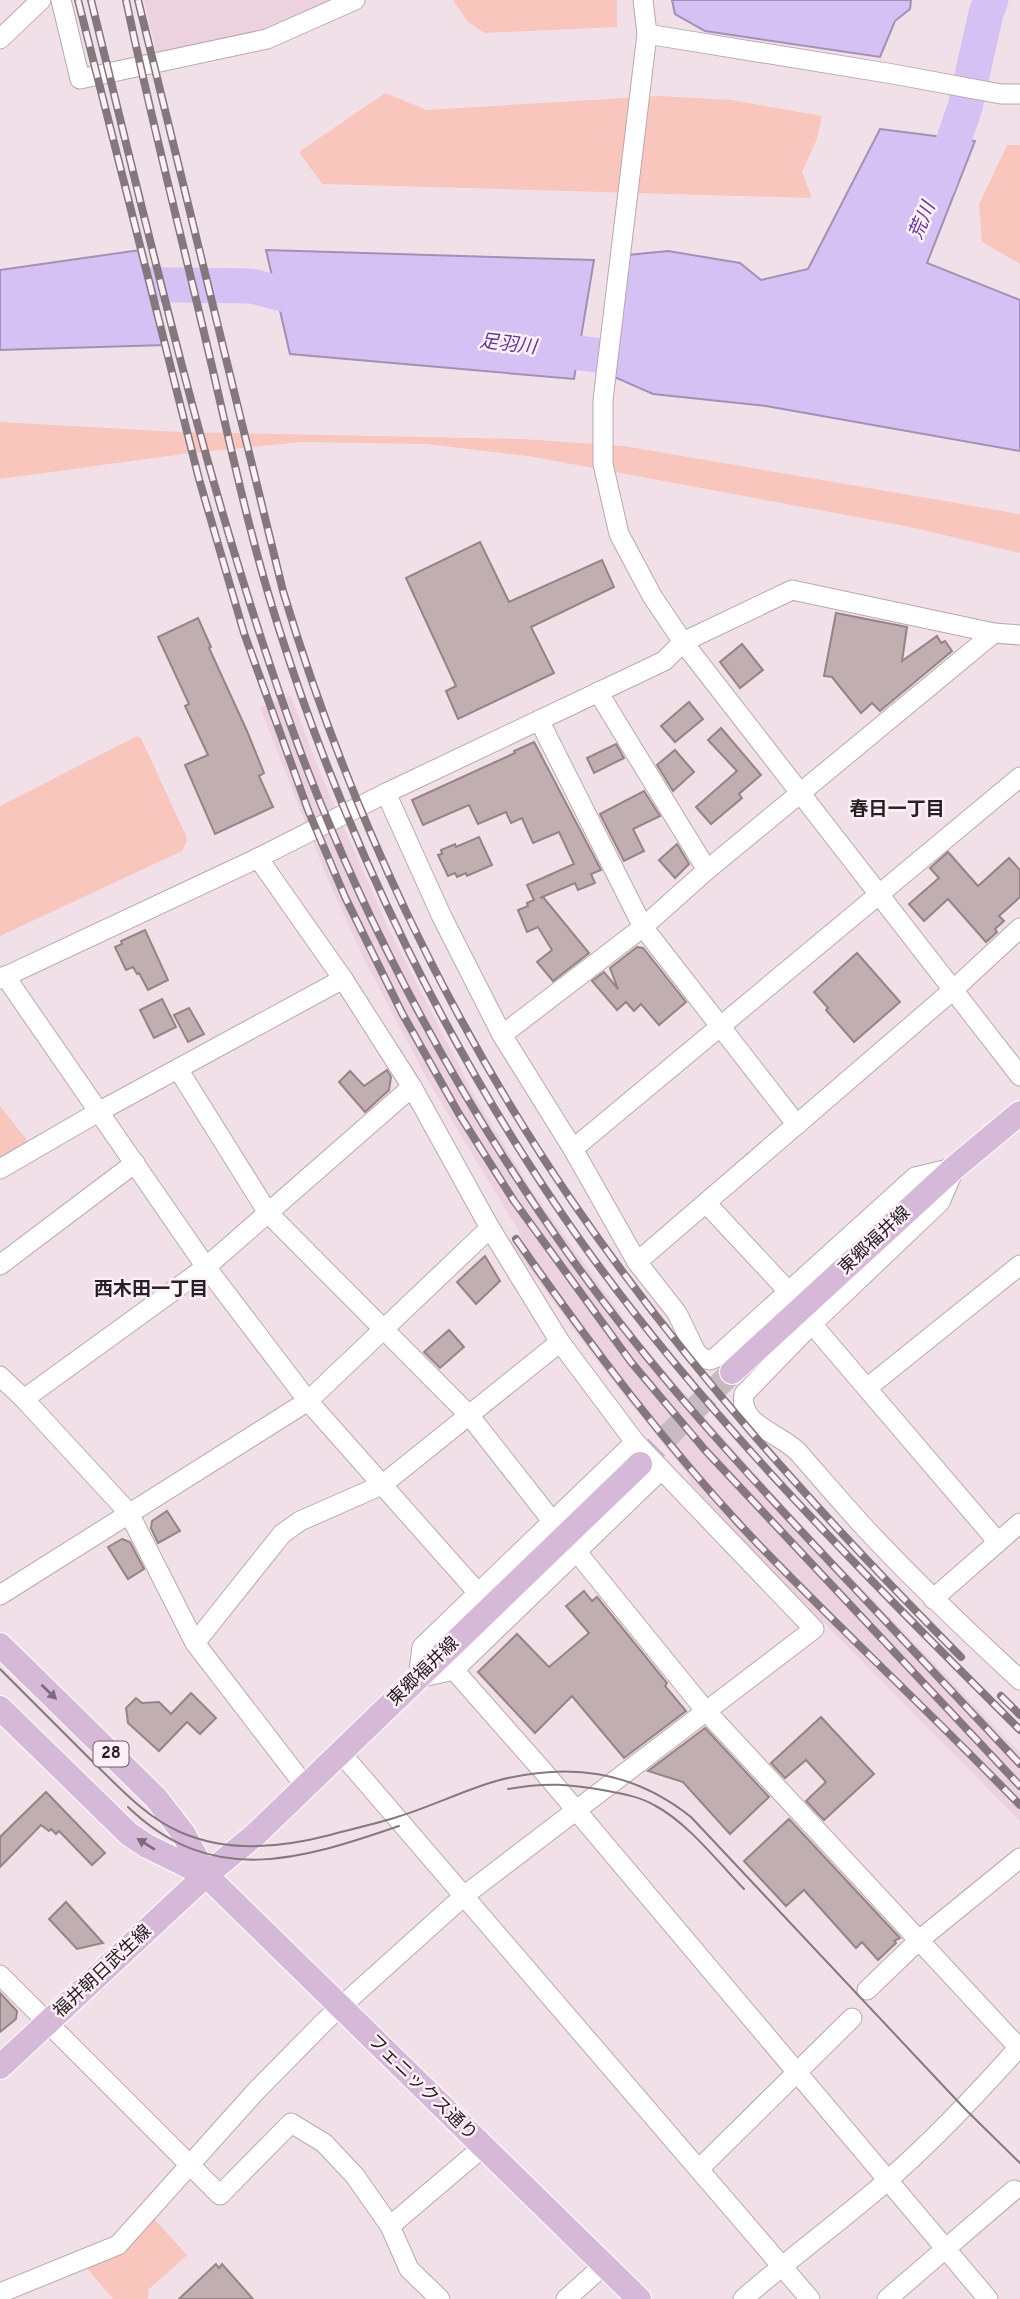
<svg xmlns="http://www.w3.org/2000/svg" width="1020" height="2299" font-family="Overpass,'Noto Sans JP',sans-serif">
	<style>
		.built { fill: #ecd2df }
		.green { fill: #f9c6bd }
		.water { fill: #d5c1f3; stroke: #a191b5; stroke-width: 2 }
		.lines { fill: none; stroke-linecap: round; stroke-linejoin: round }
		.river { stroke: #d5c1f3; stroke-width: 35 }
		.building { fill: #c1aeb1; stroke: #958385; stroke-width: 2 }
		.major-tunnel { stroke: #c9bac1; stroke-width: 24; stroke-dasharray: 24 12; stroke-linecap: butt }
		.minor-casing { stroke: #b9a8b0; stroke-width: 21 }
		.major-casing { stroke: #fff; stroke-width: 26 }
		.minor { stroke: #fff; stroke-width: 19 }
		.major { stroke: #d6b8d8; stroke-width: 24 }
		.tram { stroke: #84787e; stroke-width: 2 }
		.rail-casing { stroke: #84787e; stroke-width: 8 }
		.rail { stroke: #fdeff6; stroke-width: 5; stroke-dasharray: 16; stroke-linecap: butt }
		.oneway { fill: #7e6c7e }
		.labels { text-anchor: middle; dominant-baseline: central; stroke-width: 5; stroke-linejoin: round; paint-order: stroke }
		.shield { fill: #fdeff6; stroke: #675e62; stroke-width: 2 }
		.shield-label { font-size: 16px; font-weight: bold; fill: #272023 }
		.street-label { font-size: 18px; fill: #272023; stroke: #fdeff6 }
		.water-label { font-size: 19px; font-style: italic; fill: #643794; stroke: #fdeff6 }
		.neighbourhood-label { font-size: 19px; font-weight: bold; fill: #272023; stroke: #fdeff6 }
	</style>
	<rect width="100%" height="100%" fill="#f2e0e9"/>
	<g class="built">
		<polygon points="144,0 337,0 265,32 157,57"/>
		<polygon points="291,696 322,777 386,923 473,1093 530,1188 642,1344 699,1410 789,1512 1020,1753 1020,1821 732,1530 690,1483 689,1476 596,1360 509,1241 520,1233 427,1079 363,957 330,885 260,708"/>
	</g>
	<g class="green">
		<polygon points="453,0 617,0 617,27 484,33 467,21"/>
		<polygon points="385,93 427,110 659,96 731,100 822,116 817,139 802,172 812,198 322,184 299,152"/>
		<polygon points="1007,145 1020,145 1020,264 982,242 979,205"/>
		<polygon points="0,422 179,432 522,439 624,446 1020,514 1020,553 910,527 642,477 528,456 426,444 301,442 183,454 0,479"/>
		<polygon points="137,736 141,738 186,836 187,841 182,851 0,936 0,806"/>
		<polygon points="0,1106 34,1149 0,1167"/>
		<polygon points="154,2219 187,2255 148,2290 148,2299 113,2299 87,2268 120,2253"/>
	</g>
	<g class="water">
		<polygon points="672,0 911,0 910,9 895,21 880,57 705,31 675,14"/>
		<polygon points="880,129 975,141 927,263 1020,300 1020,451 766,406 653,394 612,376 628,255 668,251 740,263 761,280 808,269"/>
		<polygon points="140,250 165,345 0,350 0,270"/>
		<polygon points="266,250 594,260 574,379 290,354"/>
	</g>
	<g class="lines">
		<g class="river">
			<polyline points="939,183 965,107 986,13 991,0"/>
			<polyline points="104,284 251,286 322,304"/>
			<polyline points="530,347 645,361"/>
		</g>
	</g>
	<g class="building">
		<polygon points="480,542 509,602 602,560 614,587 531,627 554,673 458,719 446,691 456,686 406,578"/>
		<polygon points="836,613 907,627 902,661 937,636 941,643 945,641 952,651 880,711 872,703 861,713 832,677 824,676"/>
		<polygon points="198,618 211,647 209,648 247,731 264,773 259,776 273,807 215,834 185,765 208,755 185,706 189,704 158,637"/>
		<polygon points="742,644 763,670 740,688 720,662"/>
		<polygon points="689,702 703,719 675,742 661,726"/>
		<polygon points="721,728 761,775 739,794 742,798 711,824 696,807 737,771 708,740"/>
		<polygon points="534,742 601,870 591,874 595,883 578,890 575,883 540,898 543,897 589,953 553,981 537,962 552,950 538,927 527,932 518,910 528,906 527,903 534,900 527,885 574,864 559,832 533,843 522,818 511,823 506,812 478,824 469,805 423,825 412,800 515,753 514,751"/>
		<polygon points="616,744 624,758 594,773 587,758"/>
		<polygon points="675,750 694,772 673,791 657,765"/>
		<polygon points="644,791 660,816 633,829 644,851 624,861 600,814"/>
		<polygon points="479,837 492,865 467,876 466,873 457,877 455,873 448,876 438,855 442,854 441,850 455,844 456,847"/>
		<polygon points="677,844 689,864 675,878 659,860"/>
		<polygon points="948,852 978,886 1009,858 1020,870 1020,897 999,916 1004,921 995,929 997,932 986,942 948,899 924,921 909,904 939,878 930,868"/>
		<polygon points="145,930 168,980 148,990 139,973 137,974 133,967 126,970 115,947 122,944 121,941"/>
		<polygon points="637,947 643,948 686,1002 659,1025 641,1004 634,1011 626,1002 617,1010 592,981 604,972 618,989 610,968"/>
		<polygon points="857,953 900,1002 854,1042 826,1010 828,1008 814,992"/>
		<polygon points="162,999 176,1027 154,1038 140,1010"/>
		<polygon points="189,1008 204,1034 188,1042 174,1015"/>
		<polygon points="387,1070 391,1077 389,1090 365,1112 339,1082 350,1071 364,1086"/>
		<polygon points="485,1256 500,1281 476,1304 457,1282"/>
		<polygon points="449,1330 464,1347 440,1368 424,1352"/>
		<polygon points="167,1511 180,1531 158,1543 151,1528 152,1521"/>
		<polygon points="122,1539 130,1542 144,1569 128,1579 108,1547"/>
		<polygon points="584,1591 592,1601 597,1597 667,1683 665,1686 686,1711 624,1758 572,1696 535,1733 478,1672 517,1634 549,1667 589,1633 566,1606"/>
		<polygon points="191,1693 216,1718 200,1734 187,1722 159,1751 128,1723 126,1708 136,1698 142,1703 159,1702 171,1714"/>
		<polygon points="821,1717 874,1774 824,1820 806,1801 826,1782 806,1760 785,1778 771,1763"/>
		<polygon points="705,1728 769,1797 730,1834 683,1782 648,1771"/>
		<polygon points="46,1792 105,1853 92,1865 59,1831 56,1834 51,1829 49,1831 41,1825 0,1867 0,1837"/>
		<polygon points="789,1819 900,1938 894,1941 896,1943 878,1960 862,1942 856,1948 804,1890 786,1906 744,1861"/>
		<polygon points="66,1902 103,1943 77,1949 49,1919"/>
		<polygon points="0,1993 17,2011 16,2019 0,2032"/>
		<polygon points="216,2264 219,2268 222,2264 253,2299 179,2299"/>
	</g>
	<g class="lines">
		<polyline class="major-tunnel" points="640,1464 732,1372"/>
		<defs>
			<g id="minor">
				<polyline points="61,0 80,79 267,39 355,0"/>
				<polyline points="643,0 647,34 603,400 603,464 619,534 652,596 683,642 1020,1076"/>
				<polyline points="647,34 893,74 1001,94 1020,94"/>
				<polyline points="0,39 41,0"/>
				<polyline points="598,692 707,870"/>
				<polyline points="539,720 643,927 797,1125"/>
				<polyline points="386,793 442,917 502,1035 573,1149 637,1262 677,1313 696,1352 702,1358 710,1360 715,1358 915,1177 953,1168"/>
				<polyline points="5,976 206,1267 308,1401 479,1594"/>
				<polyline points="0,979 258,858 386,793 664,661 683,642 792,590 994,633 1020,635"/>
				<polyline points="502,1035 643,927 707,870 994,633"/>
				<polyline points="178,1069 268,1213 469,1415 553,1522"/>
				<polyline points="573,1149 1020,777"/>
				<polyline points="0,1169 100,1111 343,979"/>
				<path d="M953 1172 940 1202 812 1324 744 1394C738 1425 780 1433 798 1452 820 1477 842 1503 865 1528 914 1581 967 1631 1020 1680"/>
				<polyline points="706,1203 789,1292"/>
				<polyline points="637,1262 953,990 1020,928"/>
				<polyline points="0,1265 135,1163"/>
				<polyline points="812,1324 998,1542"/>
				<polyline points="0,1376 24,1399 129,1513 195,1643 305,1786"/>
				<polyline points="867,1388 1020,1265"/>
				<polyline points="24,1399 206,1267 412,1087"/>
				<polyline points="635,1442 422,1647 418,1678 454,1670 661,1470"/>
				<polyline points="576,1551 705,1710 1020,2049"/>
				<polyline points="0,1595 308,1401 490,1228"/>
				<polyline points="933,1599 1020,1523"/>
				<polyline points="195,1643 282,1534 300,1521 382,1485 560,1342"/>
				<polyline points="454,1670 543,1771 988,2299"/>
				<polyline points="341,1753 810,2299"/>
				<polyline points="0,1975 220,2195 291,2123 324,2143 355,2176 390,2226 409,2269 440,2299"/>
				<polyline points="867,1990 918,1941 1020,1858"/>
				<polyline points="699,2169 852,2018"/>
				<polyline points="390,2226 483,2147"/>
				<polyline points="0,2293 118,2245 256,2091 325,2021 465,1895 814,1629 635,1442 560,1342 490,1228 412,1087 343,979 258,858"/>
				<polyline points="566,2299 604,2265"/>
				<path d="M743 2299C790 2258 841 2221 888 2180 936 2138 978 2093 1020 2046"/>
				<polyline points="887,2299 1014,2190"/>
			</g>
			<g id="major">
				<polyline points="732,1372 954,1168 1020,1113"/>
				<polyline points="0,1645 156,1798 183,1833 206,1875 639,2299"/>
				<polyline points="0,1708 129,1834 147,1846 206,1875"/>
				<polyline points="0,2067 206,1875 255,1835 640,1464"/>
			</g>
		</defs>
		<use href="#minor" class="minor-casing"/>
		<use href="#major" class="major-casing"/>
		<use href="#minor" class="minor"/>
		<use href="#major" class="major"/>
		<g class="tram">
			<path d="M0 1669C30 1699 60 1729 90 1759 117 1785 145 1817 180 1832 228 1853 280 1848 330 1835 352 1829 375 1824 397 1817 430 1807 462 1791 496 1781 568 1762 632 1770 691 1817L965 2109 1020 2163"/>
			<path d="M508 1789C546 1782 571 1784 608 1791 624 1794 640 1797 654 1805 687 1822 718 1862 744 1889"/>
			<path d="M128 1807C212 1888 300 1860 399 1826"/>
		</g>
		<defs>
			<g id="rail">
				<polyline points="78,0 199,479 244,633 308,810 345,897 402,1013 459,1114 514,1201 631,1362 705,1450 1020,1786"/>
				<path d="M91 0C153 251 210 505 299 748 366 927 457 1096 567 1252 646 1364 737 1463 831 1563 894 1630 957 1697 1020 1764"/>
				<path d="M126 0C150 114 179 227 206 341 229 438 249 536 280 632 348 846 450 1056 580 1240 707 1419 865 1575 1020 1730"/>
				<path d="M138 0 283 591C348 808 446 1018 574 1204 687 1368 821 1516 961 1657"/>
				<path d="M516 1239C591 1346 670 1452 760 1546 845 1634 935 1717 1020 1805"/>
				<polyline points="1001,1696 1020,1715"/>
			</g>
		</defs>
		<use href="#rail" class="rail-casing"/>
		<use href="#rail" class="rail"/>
	</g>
	<defs><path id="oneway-solid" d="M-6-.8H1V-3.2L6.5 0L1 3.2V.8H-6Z" transform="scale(1.75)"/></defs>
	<g class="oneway">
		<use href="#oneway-solid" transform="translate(49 1692) rotate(44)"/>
		<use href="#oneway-solid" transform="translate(146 1844) rotate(-148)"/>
	</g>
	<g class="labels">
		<rect class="shield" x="93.5" y="1741.5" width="35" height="25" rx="5"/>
		<g class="shield-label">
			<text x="111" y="1754">28</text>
		</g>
		<g class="street-label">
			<text transform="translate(875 1241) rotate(-43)">東郷福井線</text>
			<text transform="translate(424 1672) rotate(-44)">東郷福井線</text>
			<text transform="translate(103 1972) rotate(-43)">福井朝日武生線</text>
			<text transform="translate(422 2088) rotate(44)">フェニックス通り</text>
		</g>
		<g class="water-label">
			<text transform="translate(923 221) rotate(-67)">荒川</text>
			<text transform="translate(508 345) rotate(7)">足羽川</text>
		</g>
		<g class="neighbourhood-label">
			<text x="897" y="810">春日一丁目</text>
			<text x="151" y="1290">西木田一丁目</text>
		</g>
	</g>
</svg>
